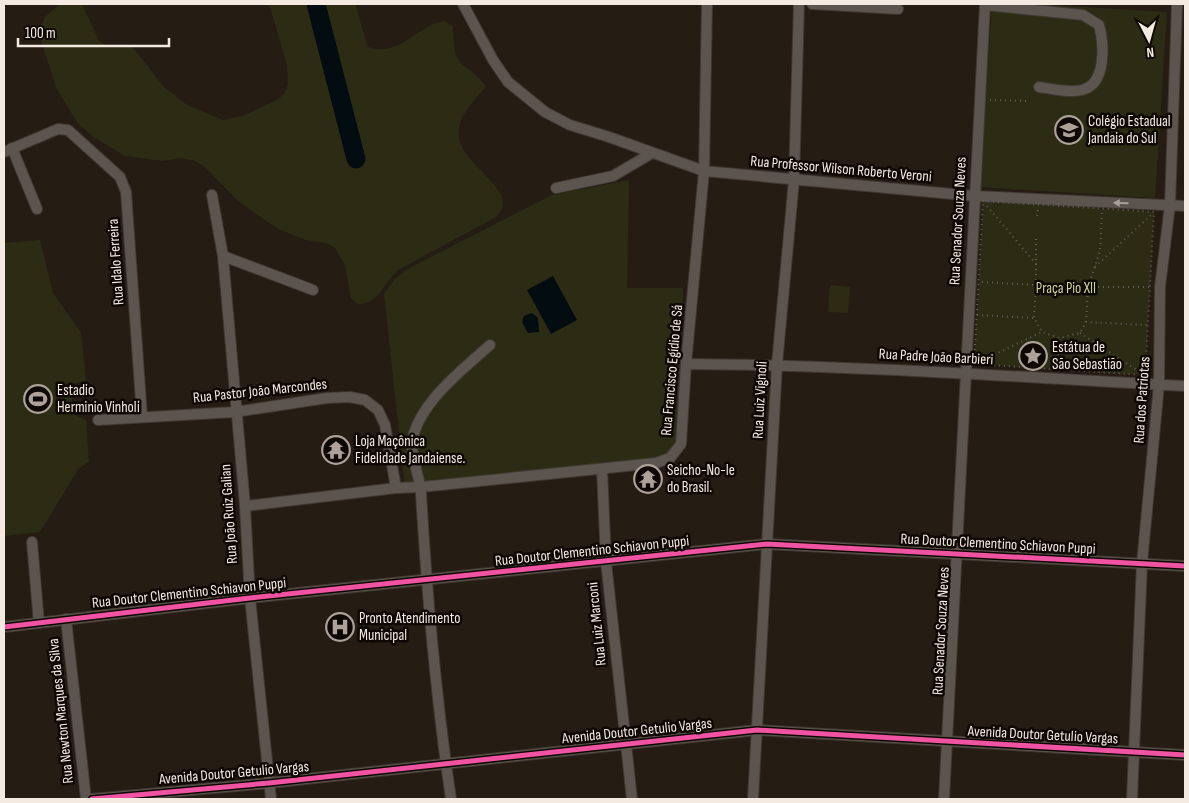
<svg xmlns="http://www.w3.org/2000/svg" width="1189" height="803" font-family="'Sofia Sans Condensed',sans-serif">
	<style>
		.green { fill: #2c2c15 }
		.water { fill: #030c11 }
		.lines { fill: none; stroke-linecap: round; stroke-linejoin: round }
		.river { stroke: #030c11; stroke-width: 19 }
		.minor-casing { stroke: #403832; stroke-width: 12 }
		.path { stroke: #655d58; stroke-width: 2; stroke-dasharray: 1 4; stroke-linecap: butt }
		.minor { stroke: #5c554f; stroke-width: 10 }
		.cycleway-casing { stroke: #0e0804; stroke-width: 8 }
		.cycleway { stroke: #f153a3; stroke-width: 5 }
		.oneway { fill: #a8a098 }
		.labels { text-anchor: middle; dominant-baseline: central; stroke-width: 5; stroke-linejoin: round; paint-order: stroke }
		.poi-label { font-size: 15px; fill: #f5eae1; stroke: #0e0804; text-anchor: start }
		.street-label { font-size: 15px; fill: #f5eae1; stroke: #0e0804 }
		.park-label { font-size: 15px; fill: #cfd29a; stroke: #0e0804 }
	</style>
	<rect width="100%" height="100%" fill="#251c14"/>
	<g class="green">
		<path d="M60 4H82L99 41 108 46 126 44 134 49 164 87 187 105 223 120 242 116 277 100 284 94 288 85 287 65 269 4H355L368 47C400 58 418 24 445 21L453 27C454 74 462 56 486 86 476 99 462 111 459 128 452 165 525 188 496 217L398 270C383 283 380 304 358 304L351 298 345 265 335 248 326 243 306 240 278 229 238 201 205 167 193 160 179 158 163 161 125 156 92 136 77 122 57 90 42 44 41 26 45 17Z"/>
		<polygon points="992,4 1034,4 1167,12 1155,198 980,187"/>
		<polygon points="629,180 627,288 683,288 679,440 667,455 653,460 405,486 384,294 394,280 409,268 552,195"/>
		<polygon points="983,201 1154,212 1145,375 974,364"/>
		<polygon points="40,240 53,293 81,333 86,381 71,384 73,414 86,420 89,462 79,468 40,532 4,536 4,243"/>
		<polygon points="830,285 850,287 848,313 828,312"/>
	</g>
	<g class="water">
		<polygon points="553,276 577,320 551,334 527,290"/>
		<polygon points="532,313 538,318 539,332 528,333 522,322 524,316"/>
	</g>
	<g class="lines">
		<polyline class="river" points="316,4 356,159"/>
		<defs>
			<g id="minor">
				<polyline points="463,4 493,60 508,82 545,112 570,125 609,137 704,171 974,196 1185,206"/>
				<polyline points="812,4 898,9"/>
				<path d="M985 5 1083 15 1099 25C1104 43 1107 84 1082 90 1069 93 1052 89 1039 87"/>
				<polyline points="12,148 37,209"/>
				<polyline points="4,152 58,129 68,130 120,177 126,192 142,416"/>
				<polyline points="556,188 613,176 652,153"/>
				<polyline points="212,195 223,256 245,506 250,598 271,799"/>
				<polyline points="223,256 313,290"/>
				<path d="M686 364C853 365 1019 377 1185 386"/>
				<polyline points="98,420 235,412 327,398 350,397 365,400 378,410 385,425 396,488"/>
				<polyline points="602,469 606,562 632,799"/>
				<polyline points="245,506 396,488 421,487 656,463 670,458 681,444 686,364 704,171 707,4"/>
				<polyline points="32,542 39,623"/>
				<polyline points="66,619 86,799"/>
				<polyline points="4,627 250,598 767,544 1185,566"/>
				<polyline points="92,799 269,783 757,730 1185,755"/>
				<path d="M451 799C436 698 427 596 421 493 420 478 410 454 412 441 419 403 462 370 490 345"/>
				<polyline points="753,799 777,364 794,180 799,4"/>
				<polyline points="944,799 985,4"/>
				<polyline points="1132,799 1142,563 1159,385 1160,287 1170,205 1177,4"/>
			</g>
		</defs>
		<use href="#minor" class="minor-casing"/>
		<g class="path">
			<polyline points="990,100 1030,101"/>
			<polygon points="983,201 1154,212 1145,375 974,364"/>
			<polyline points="987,206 1036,264"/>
			<polyline points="1037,216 1038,208"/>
			<polyline points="1095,267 1152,214"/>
			<polyline points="982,282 1036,285 1034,318"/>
			<polyline points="1036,285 1036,238"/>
			<polyline points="1088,287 1151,287"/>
			<polyline points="977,315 1034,318 1042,332 1059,338 1080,333 1086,322 1148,325"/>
			<polyline points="1086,322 1088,287 1100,251 1102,212"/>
			<polyline points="1080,333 1143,374"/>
			<polyline points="976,363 1042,332"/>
			<polyline points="1057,370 1059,338"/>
		</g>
		<use href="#minor" class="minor"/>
		<defs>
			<g id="cycleway">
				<polyline points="4,627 250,598 767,544 1185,566"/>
				<polyline points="92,799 269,783 757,730 1185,755"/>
			</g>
		</defs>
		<use href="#cycleway" class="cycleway-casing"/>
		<use href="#cycleway" class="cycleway"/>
	</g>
	<defs><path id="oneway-solid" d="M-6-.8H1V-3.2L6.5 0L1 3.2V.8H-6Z" transform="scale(1.25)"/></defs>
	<use class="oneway" href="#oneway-solid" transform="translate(1121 203) rotate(-178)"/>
	<defs>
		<symbol id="school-ring" viewBox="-11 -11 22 22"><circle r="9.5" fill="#0e0804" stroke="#aca299" stroke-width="1.5"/><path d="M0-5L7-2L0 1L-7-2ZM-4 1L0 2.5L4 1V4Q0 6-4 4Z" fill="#aca299"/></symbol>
		<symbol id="sight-ring" viewBox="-11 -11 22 22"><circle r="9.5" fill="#0e0804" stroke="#aca299" stroke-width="1.5"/><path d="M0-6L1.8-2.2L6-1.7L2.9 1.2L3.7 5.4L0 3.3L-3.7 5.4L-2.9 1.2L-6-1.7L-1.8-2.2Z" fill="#aca299"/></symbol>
		<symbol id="stadium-ring" viewBox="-11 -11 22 22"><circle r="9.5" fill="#0e0804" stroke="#aca299" stroke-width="1.5"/><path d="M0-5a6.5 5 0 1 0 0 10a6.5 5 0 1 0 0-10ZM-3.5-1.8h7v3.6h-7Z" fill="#aca299"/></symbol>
		<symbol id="temple-ring" viewBox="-11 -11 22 22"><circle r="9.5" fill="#0e0804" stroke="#aca299" stroke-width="1.5"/><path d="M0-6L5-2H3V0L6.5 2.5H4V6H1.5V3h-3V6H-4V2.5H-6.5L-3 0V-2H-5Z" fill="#aca299"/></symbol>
		<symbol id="hospital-ring" viewBox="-11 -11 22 22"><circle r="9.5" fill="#0e0804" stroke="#aca299" stroke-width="1.5"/><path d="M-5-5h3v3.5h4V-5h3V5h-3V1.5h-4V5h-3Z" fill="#aca299"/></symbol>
	</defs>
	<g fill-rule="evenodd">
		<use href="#school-ring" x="1053" y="114" width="32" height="32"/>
		<use href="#sight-ring" x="1017" y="340" width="32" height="32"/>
		<use href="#stadium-ring" x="22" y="383" width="32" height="32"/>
		<use href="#temple-ring" x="320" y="434" width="32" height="32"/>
		<use href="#temple-ring" x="632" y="463" width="32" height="32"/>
		<use href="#hospital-ring" x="324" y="611" width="32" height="32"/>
	</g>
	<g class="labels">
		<g class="poi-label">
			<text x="1088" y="121">Colégio Estadual<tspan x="1088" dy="17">Jandaia do Sul</tspan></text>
			<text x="1052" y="347">Estátua de<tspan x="1052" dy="17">São Sebastião</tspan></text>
			<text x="57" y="390">Estadio<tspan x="57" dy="17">Herminio Vinholi</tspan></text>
			<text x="355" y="441">Loja Maçônica<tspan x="355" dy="17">Fidelidade Jandaiense.</tspan></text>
			<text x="667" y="470">Seicho-No-Ie<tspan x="667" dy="17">do Brasil.</tspan></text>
			<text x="359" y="618">Pronto Atendimento<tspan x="359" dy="17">Municipal</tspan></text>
		</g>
		<g class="street-label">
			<text transform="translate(841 169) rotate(5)">Rua Professor Wilson Roberto Veroni</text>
			<text transform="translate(958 221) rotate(-87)">Rua Senador Souza Neves</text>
			<text transform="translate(116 262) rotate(-94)">Rua Idalo Ferreira</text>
			<text transform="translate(936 357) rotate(3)">Rua Padre João Barbieri</text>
			<text transform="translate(672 370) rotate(-85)">Rua Francisco Egídio de Sá</text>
			<text transform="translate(260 391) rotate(-6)">Rua Pastor João Marcondes</text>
			<text transform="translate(760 400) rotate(-87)">Rua Luiz Vignoli</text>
			<text transform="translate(1142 400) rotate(-86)">Rua dos Patriotas</text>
			<text transform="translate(229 514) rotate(-94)">Rua João Ruiz Galian</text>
			<text transform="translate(998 544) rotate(3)">Rua Doutor Clementino Schiavon Puppi</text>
			<text transform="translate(592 551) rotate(-6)">Rua Doutor Clementino Schiavon Puppi</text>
			<text transform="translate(189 593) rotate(-6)">Rua Doutor Clementino Schiavon Puppi</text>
			<text transform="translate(597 624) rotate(-96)">Rua Luiz Marconi</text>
			<text transform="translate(941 631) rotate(-87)">Rua Senador Souza Neves</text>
			<text transform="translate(61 711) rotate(-96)">Rua Newton Marques da Silva</text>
			<text transform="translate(637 731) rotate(-6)">Avenida Doutor Getulio Vargas</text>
			<text transform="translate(1043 735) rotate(3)">Avenida Doutor Getulio Vargas</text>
			<text transform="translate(234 773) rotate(-5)">Avenida Doutor Getulio Vargas</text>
		</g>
		<g class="park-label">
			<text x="1066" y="288">Praça Pio XII</text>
		</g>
	</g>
	<rect width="1189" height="803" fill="none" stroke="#f5eae1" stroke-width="10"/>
	<g transform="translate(1149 40) rotate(174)" stroke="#0e0804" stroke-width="4" paint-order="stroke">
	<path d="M0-4L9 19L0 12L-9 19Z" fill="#f5eae1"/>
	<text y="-8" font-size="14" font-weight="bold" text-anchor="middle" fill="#f5eae1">N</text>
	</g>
	<path d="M18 38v8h151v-8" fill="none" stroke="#f5eae1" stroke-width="2.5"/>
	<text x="25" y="38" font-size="15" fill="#f5eae1" stroke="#0e0804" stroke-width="4" paint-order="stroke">100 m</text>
</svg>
